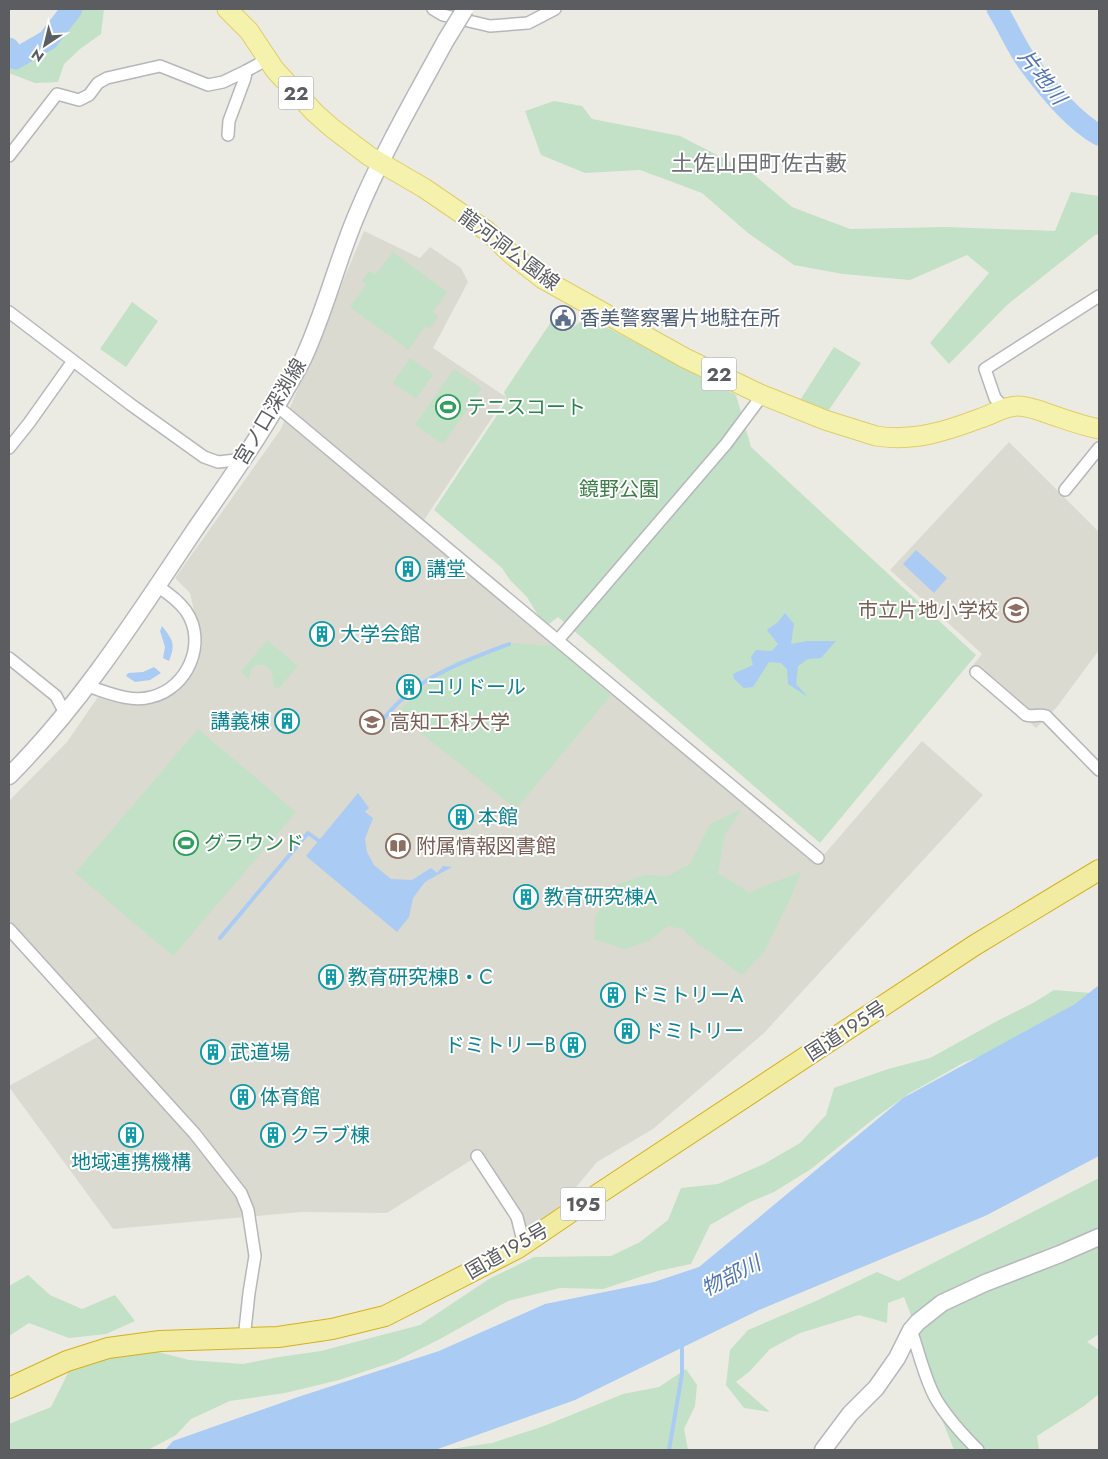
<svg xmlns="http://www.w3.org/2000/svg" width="1108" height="1459" font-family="Jost,'Noto Sans JP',sans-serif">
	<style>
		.education { fill: #dbdad1 }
		.green { fill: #c2e1c6 }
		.water { fill: #aacbf4 }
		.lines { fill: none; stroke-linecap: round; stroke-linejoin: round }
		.stream { stroke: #aacbf4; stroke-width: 4 }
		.river { stroke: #aacbf4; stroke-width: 21 }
		.minor-casing { stroke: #b5b7bb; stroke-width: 14 }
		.secondary-casing { stroke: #b6b8bd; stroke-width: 19 }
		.primary-casing { stroke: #e0cd67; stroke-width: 21 }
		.trunk-casing { stroke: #d4b11b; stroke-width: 22 }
		.minor { stroke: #fff; stroke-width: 11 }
		.secondary { stroke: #fff; stroke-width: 16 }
		.primary { stroke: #f5f2ae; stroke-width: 19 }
		.trunk { stroke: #f2eba2; stroke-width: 20 }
		.secondary-bridge-casing { stroke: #b6b8bd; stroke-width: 19; stroke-linecap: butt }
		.secondary-bridge { stroke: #fff; stroke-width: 16 }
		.labels { text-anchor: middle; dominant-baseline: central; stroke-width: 4; stroke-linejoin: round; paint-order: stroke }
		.shield { fill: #fff; stroke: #8c8e90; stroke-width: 1 }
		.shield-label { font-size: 19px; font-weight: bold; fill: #5b5d61 }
		.street-label { font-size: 20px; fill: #5b5d61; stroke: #fff }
		.service-label { font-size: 20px; fill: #4e5e75; stroke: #fff; text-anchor: start }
		.leisure-label { font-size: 20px; fill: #27864d; stroke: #fff; text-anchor: start }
		.park-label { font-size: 20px; fill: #3e7d49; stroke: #fff }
		.culture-label { font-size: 20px; fill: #0d838f; stroke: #fff; text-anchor: start }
		.education-label { font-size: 20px; fill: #785e54; stroke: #fff; text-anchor: start }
		.water-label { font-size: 21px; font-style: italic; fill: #5074b4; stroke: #fff }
		.quarter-label { font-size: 22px; fill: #6c6f73; stroke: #fff }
	</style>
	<rect width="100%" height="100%" fill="#ecebe3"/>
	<g class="education">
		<polygon points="364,231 420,258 430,247 461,268 468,282 433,348 506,397 424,520 822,857 922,741 983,795 764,1033 653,1129 597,1162 562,1204 528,1234 473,1159 387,1213 301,1212 113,1229 9,1087 9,1086 110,1030 9,920 9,801 67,742 100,694 145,704 178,692 202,647 190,593 175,578 281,429"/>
		<polygon points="1009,442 1099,532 1099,650 1057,707 1036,728 970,669 982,654 890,570"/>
	</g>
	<g class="green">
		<path d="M79 9H104L101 34 80 49 64 64 58 82 35 83 9 73V46L22 56C47 43 61 30 79 9Z"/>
		<polygon points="554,101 582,106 592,119 680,136 752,173 792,207 850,229 946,227 1055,231 1071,192 1099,196 1099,234 1095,235 1007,305 949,364 930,343 989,273 967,255 910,280 843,274 794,265 748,233 702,193 640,170 585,173 541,155 525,111"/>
		<polygon points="393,252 447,292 433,311 438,317 430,328 424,327 409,350 350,307 366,285 362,281 369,271 376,274"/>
		<polygon points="132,302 158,321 126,367 100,349"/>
		<polygon points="587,317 736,395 751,447 976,655 820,843 558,617 545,627 527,597 510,580 502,568 434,510 507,400 504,392 551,322 568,331"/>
		<polygon points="834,347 861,363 824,417 797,405"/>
		<polygon points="410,358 433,374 416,399 393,383"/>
		<polygon points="454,369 482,388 443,444 415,425"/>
		<path d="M267 640 298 666 278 689 273 686C273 681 273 677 272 673 268 664 256 661 251 670 250 673 250 676 249 679L241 672Z"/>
		<polygon points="513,643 554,646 611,695 516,809 396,713 455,662"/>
		<polygon points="198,729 296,812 173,956 75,873"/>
		<polygon points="742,809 725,834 718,873 750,893 761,887 801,872 791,897 764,952 742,975 697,943 683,929 668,926 649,941 624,949 594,939 595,917 615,885 645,875 668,876 690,864 710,824"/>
		<polygon points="1054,990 1091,993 1068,1016 1010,1045 963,1063 910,1093 876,1117 811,1169 774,1192 750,1202 710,1225 691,1264 658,1271 603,1289 560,1288 508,1301 440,1339 396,1361 339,1380 285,1393 230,1401 191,1419 176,1435 148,1450 9,1450 9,1424 51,1407 69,1371 105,1354 147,1349 189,1360 243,1364 279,1357 321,1351 420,1325 489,1279 534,1257 611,1256 640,1242 668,1220 681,1188 718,1184 764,1164 800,1143 826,1115 834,1088 888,1069 930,1058 999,1020 1033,1003"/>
		<polygon points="1099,1178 1099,1334 1087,1342 1099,1350 1099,1394 1084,1406 1037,1436 1039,1450 954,1450 939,1412 916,1328 904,1297 888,1303 887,1323 859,1315 800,1333 770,1349 750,1371 736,1382 770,1412 744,1408 726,1385 730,1350 748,1330 816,1301 877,1272 898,1281"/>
		<polygon points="28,1275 50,1295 82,1309 115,1295 135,1321 106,1334 69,1338 29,1323 9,1336 9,1286"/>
		<polygon points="686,1369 697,1385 695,1406 684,1429 688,1450 443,1450 492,1443 544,1426 623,1394 659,1387"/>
	</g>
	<g class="water">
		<polygon points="916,550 947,578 934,593 903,564"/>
		<polygon points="785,613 794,624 791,644 808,641 836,641 821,658 808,659 798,666 796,684 808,697 788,684 787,669 781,663 769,662 753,687 744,688 734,679 733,674 753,665 751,657 756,650 772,651 778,644 767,630 778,622"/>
		<path d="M162 626C173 640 176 644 169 661L163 658 165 647 160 631Z"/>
		<polygon points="154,667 161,673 150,680 135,682 126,676 128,673 143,672"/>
		<polygon points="358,793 369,808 365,812 373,818 365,839 367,852 374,865 391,879 412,880 431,868 437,873 443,866 452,867 425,882 413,898 409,917 397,932 306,856"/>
		<polygon points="1099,985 1099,1156 985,1216 759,1310 575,1400 435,1450 165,1450 173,1441 295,1398 439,1351 545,1304 654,1282 699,1267 903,1098 1075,1004"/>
	</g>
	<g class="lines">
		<g class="stream">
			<path d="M380 724C412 679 459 663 509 644"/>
			<polyline points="220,938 308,833 319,841"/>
			<polyline points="669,1450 682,1374 682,1344"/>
		</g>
		<g class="river">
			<path d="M997 9C1007 25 1015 44 1026 60 1044 85 1072 120 1099 135"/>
			<polyline points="9,48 15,59 48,40 72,9"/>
		</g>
		<defs>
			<g id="minor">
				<polyline points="433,9 443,15 490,26 528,23 555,9"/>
				<polyline points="228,135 229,121 245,78 246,71"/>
				<polyline points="9,156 57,94 79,100 89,95 98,83 107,78 160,66 208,85 223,82 246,71 268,59"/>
				<polyline points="9,312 130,404 204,457 218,462 236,460 244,456"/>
				<polyline points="277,406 818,858"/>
				<polyline points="1004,408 995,398 985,369 1099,296"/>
				<polyline points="9,448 29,423 73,361"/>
				<polyline points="1065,490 1099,448"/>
				<polyline points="558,640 726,444 758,401 760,394"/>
				<polyline points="9,658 56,696 65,713"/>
				<path d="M976 672 1026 715C1032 717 1039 714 1046 716L1099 770"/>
				<path d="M87 686C107 692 130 703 151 697 187 689 208 643 186 611 178 600 168 593 157 586"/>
				<polyline points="9,929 195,1134 241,1193 248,1210 255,1256 249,1293 244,1339"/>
				<polyline points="477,1156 517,1217 524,1245"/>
				<path d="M911 1330C919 1352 925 1380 936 1399 946 1416 964 1436 978 1450"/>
			</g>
			<g id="secondary">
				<path d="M9 776C82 703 137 616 194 531 225 486 257 441 284 393 290 382 297 371 303 359 325 312 337 261 357 214 382 154 415 97 446 40"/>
				<polyline points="823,1450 850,1414 876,1388 897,1358 911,1330 918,1322 942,1303 985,1283 1060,1254 1099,1237"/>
			</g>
			<path id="primary" d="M227 9 249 31 275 70 315 113 332 128 369 156 424 188 487 231 511 254 543 279 685 358 760 394 825 420 876 436C913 442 947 431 981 418 993 414 1005 406 1018 406 1030 406 1043 412 1055 416 1070 421 1084 426 1099 429"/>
			<polyline id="trunk" points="9,1388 67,1361 108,1348 160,1341 278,1337 332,1329 385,1316 518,1248 571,1212 975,945 1099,870"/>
		</defs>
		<use href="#minor" class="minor-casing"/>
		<use href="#secondary" class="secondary-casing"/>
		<use href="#primary" class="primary-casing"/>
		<use href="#trunk" class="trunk-casing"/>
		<use href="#minor" class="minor"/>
		<use href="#secondary" class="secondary"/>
		<use href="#primary" class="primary"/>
		<use href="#trunk" class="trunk"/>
		<defs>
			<polyline id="secondary-bridge" points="446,40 465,9"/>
		</defs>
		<use href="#secondary-bridge" class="secondary-bridge-casing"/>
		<use href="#secondary-bridge" class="secondary-bridge"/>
	</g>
	<defs>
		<symbol id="civic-ring" viewBox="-11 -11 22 22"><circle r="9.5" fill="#fff" stroke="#5c6f8a" stroke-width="1.5"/><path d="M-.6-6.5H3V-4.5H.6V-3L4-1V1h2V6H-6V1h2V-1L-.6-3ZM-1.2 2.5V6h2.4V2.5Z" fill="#5c6f8a"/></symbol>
		<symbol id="stadium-ring" viewBox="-11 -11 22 22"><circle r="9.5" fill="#fff" stroke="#2e9e5b" stroke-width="1.5"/><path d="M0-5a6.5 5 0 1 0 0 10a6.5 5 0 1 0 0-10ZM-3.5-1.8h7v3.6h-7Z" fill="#2e9e5b"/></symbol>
		<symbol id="building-ring" viewBox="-11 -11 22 22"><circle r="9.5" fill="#fff" stroke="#0f9aa8" stroke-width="1.5"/><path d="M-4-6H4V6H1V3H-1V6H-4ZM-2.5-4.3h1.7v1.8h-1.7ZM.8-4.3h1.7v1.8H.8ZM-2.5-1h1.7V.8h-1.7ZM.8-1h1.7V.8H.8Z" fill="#0f9aa8"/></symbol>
		<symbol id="school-ring" viewBox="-11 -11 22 22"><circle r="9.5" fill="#fff" stroke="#8d6e63" stroke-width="1.5"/><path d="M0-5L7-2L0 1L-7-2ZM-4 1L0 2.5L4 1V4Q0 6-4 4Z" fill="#8d6e63"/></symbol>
		<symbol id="university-ring" viewBox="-11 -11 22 22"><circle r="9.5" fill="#fff" stroke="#8d6e63" stroke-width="1.5"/><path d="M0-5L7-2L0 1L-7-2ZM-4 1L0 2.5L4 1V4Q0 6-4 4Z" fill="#8d6e63"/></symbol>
		<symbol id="library-ring" viewBox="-11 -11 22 22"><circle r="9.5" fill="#fff" stroke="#8d6e63" stroke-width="1.5"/><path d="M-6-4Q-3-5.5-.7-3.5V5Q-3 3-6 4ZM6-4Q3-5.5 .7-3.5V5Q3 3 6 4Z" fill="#8d6e63"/></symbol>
	</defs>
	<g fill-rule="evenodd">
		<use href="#civic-ring" x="549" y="304" width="28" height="28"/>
		<use href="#stadium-ring" x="434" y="393" width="28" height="28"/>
		<use href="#building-ring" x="394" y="555" width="28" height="28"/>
		<use href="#school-ring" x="1002" y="596" width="28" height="28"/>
		<use href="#building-ring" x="308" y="620" width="28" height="28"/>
		<use href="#building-ring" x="395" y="673" width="28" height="28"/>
		<use href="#building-ring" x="273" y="707" width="28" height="28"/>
		<use href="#university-ring" x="358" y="708" width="28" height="28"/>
		<use href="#building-ring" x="447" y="803" width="28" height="28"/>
		<use href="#stadium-ring" x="172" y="829" width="28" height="28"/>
		<use href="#library-ring" x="384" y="832" width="28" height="28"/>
		<use href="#building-ring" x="512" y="883" width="28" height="28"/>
		<use href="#building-ring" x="317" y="963" width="28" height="28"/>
		<use href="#building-ring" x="599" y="981" width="28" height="28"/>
		<use href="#building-ring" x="613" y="1017" width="28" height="28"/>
		<use href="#building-ring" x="559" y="1031" width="28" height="28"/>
		<use href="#building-ring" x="199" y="1038" width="28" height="28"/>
		<use href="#building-ring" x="229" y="1083" width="28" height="28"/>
		<use href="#building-ring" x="117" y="1121" width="28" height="28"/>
		<use href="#building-ring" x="259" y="1121" width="28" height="28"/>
	</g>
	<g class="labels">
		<g class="shield">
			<rect x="278.5" y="76.5" width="35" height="33" rx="4"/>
			<rect x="701.5" y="357.5" width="35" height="33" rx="4"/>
			<rect x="560.5" y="1187.5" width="45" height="33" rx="4"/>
		</g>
		<g class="shield-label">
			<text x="296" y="93">22</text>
			<text x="719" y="374">22</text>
			<text x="583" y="1204">195</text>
		</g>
		<g class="street-label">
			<text transform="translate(509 250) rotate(37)">龍河洞公園線</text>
			<text transform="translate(270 412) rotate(-59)">宮ノ口深渕線</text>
			<text transform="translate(846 1031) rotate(-33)">国道195号</text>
			<text transform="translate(507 1251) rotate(-30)">国道195号</text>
		</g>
		<g class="service-label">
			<text x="580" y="318">香美警察署片地駐在所</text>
		</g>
		<g class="leisure-label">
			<text x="466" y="407">テニスコート</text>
			<text x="204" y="843">グラウンド</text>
		</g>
		<g class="park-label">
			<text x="619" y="489">鏡野公園</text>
		</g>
		<g class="culture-label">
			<text x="426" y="569">講堂</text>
			<text x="340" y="634">大学会館</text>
			<text x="426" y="687">コリドール</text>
			<text x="270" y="721" text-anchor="end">講義棟</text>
			<text x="478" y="817">本館</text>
			<text x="544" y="897">教育研究棟A</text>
			<text x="348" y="977">教育研究棟B・C</text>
			<text x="630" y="995">ドミトリーA</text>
			<text x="644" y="1031">ドミトリー</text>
			<text x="556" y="1045" text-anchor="end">ドミトリーB</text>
			<text x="230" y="1052">武道場</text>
			<text x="260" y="1097">体育館</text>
			<text x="290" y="1135">クラブ棟</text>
			<text x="131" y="1162" text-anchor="middle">地域連携機構</text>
		</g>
		<g class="education-label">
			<text x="998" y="610" text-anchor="end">市立片地小学校</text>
			<text x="390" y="722">高知工科大学</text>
			<text x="416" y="846">附属情報図書館</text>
		</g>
		<g class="water-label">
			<text transform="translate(1042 77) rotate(52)">片地川</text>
			<text transform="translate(731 1276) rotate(-27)">物部川</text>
		</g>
		<g class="quarter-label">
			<text x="759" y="163">土佐山田町佐古藪</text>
		</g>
	</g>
	<rect width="1108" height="1459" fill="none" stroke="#5b5d61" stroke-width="20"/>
	<g transform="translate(45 45) rotate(215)" stroke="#ffffff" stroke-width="4" paint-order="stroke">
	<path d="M0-4L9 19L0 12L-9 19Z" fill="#5b5d61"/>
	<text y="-8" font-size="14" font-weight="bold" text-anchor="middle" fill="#5b5d61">N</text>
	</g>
</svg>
